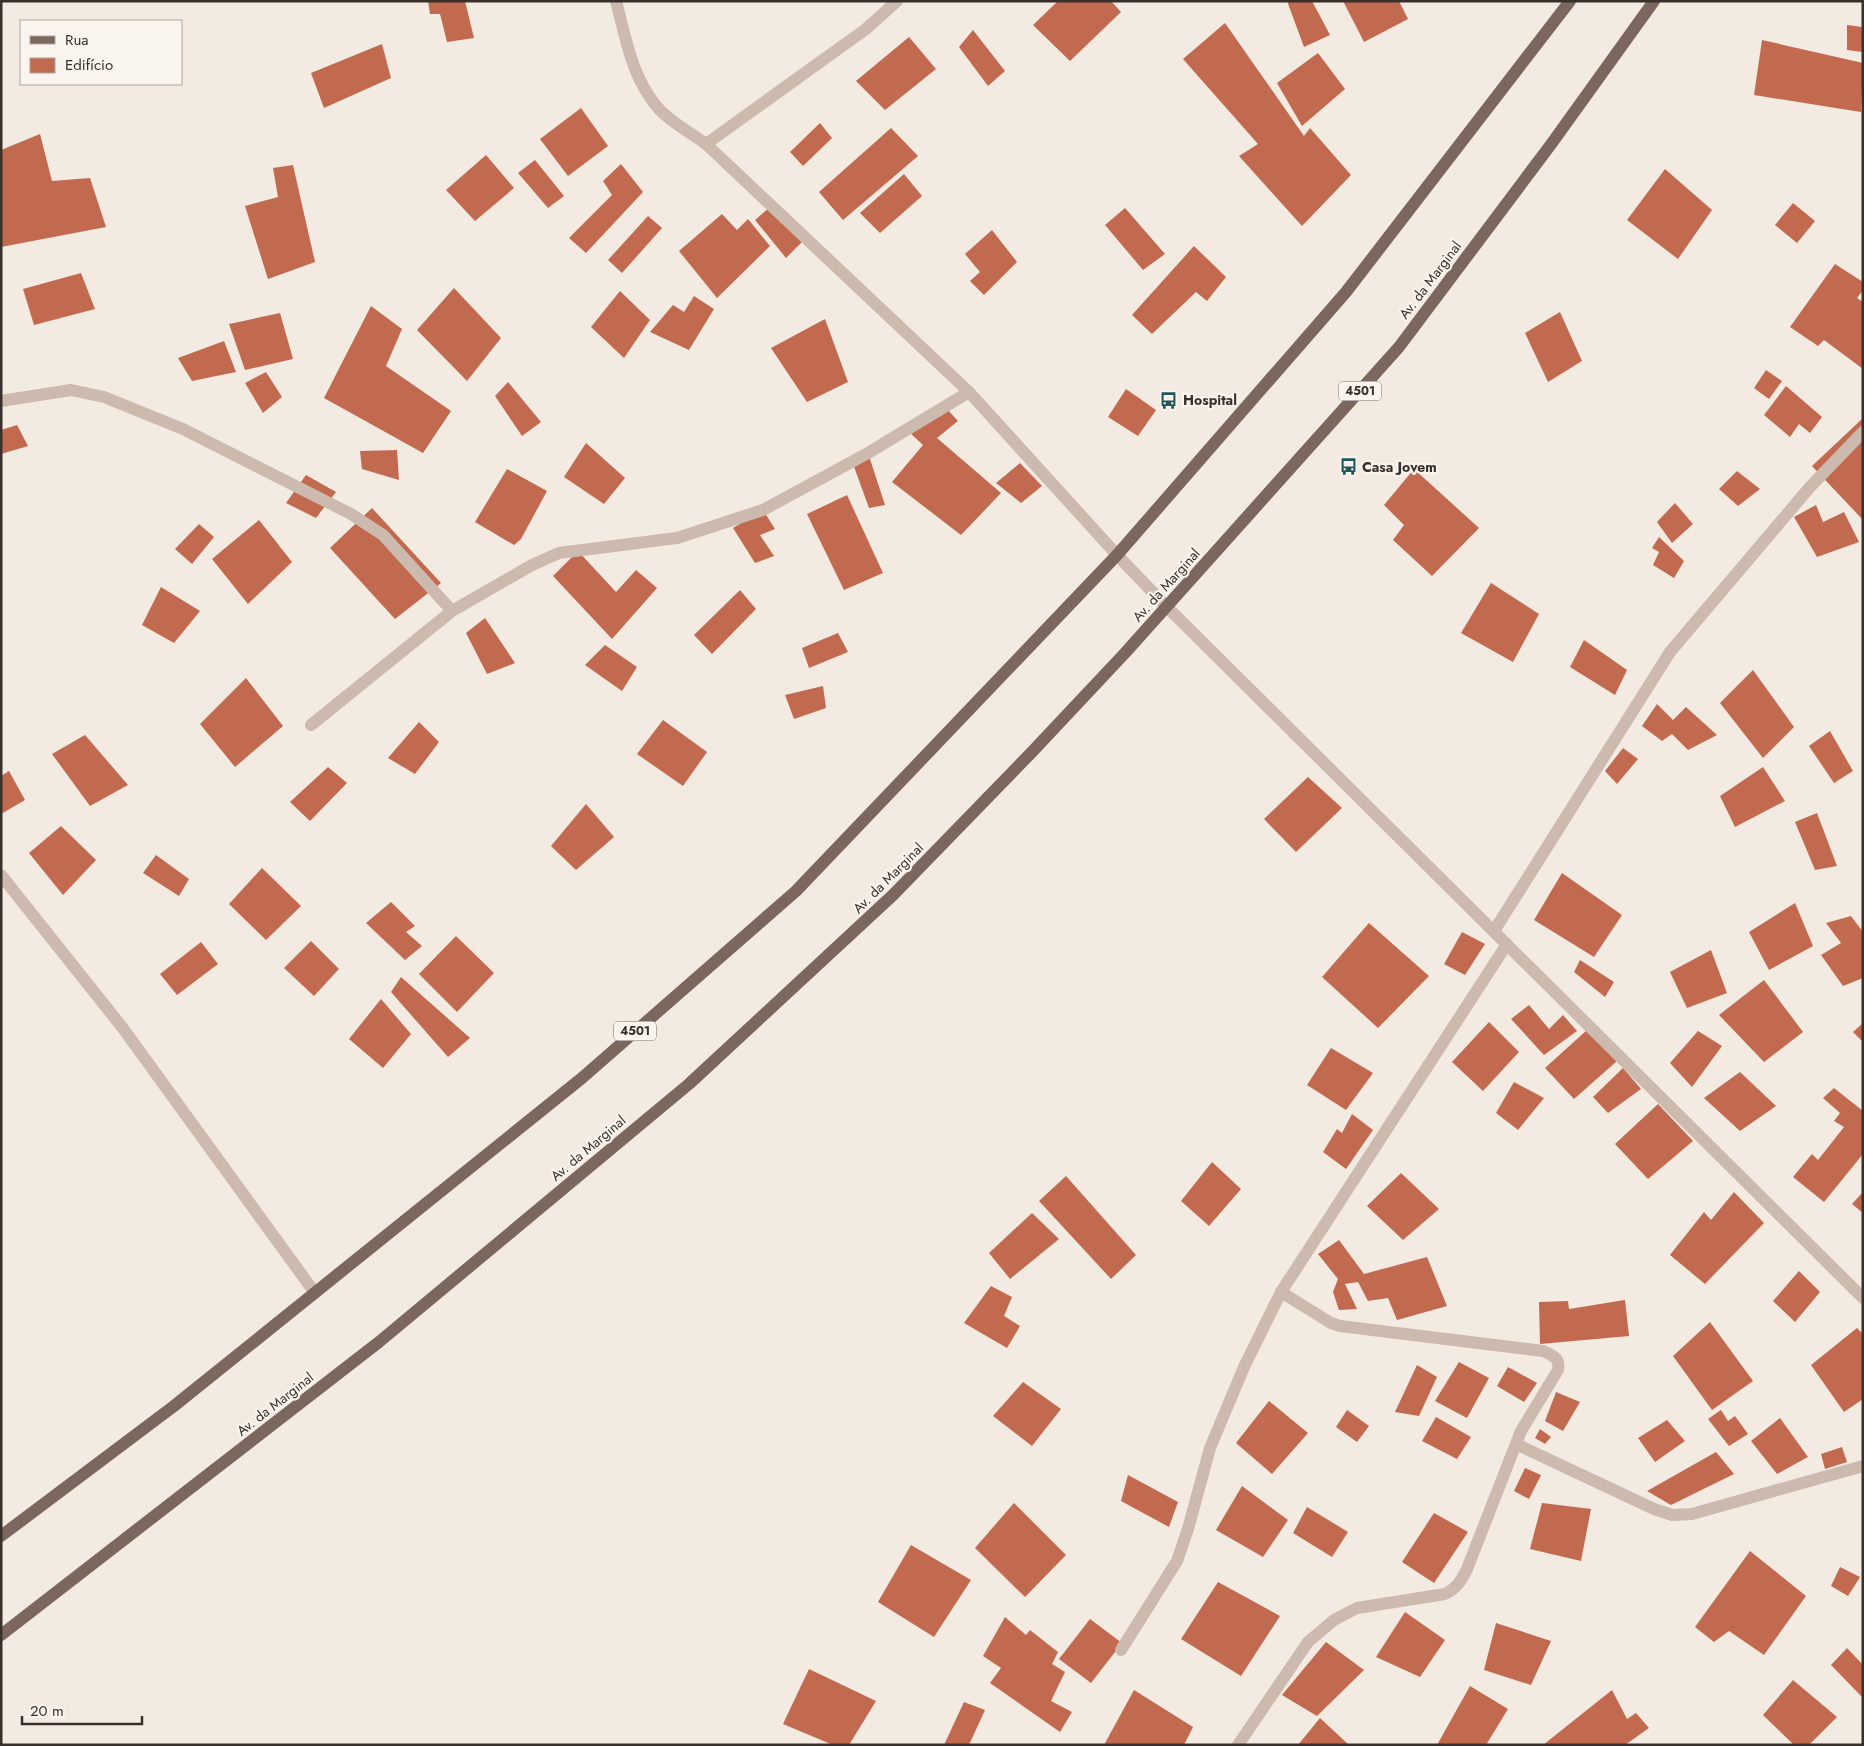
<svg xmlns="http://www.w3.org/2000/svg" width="1864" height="1746" font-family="Jost,sans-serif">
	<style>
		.building { fill: #c26a4f }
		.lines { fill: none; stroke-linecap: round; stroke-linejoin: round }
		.minor { stroke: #cbbaad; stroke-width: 12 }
		.primary { stroke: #7b675d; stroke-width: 12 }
		.labels { text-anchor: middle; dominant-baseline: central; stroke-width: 4.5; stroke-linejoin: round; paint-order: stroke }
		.shield { fill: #faf4ee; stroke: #746b66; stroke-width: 1 }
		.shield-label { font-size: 12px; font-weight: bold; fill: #3a302b }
		.street-label { font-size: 14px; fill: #3a302b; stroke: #faf4ee }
		.poi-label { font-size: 14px; font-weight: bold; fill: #3a302b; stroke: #faf4ee; text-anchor: start }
	</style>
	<rect width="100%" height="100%" fill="#f3eae1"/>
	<g class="building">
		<polygon points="428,1 465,1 474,38 447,42 440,14 430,14"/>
		<polygon points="1058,1 1111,1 1121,12 1070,61 1033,25"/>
		<polygon points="1287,1 1312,1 1330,35 1304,47"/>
		<polygon points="1343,1 1399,1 1408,19 1364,42"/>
		<polygon points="1225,23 1304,136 1310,128 1351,175 1302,226 1239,156 1258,144 1183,59"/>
		<polygon points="1847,25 1863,27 1863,52 1847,50"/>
		<polygon points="973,30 1005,71 988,86 959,47"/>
		<polygon points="909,37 936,69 885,110 856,81"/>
		<polygon points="1762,40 1863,63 1861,112 1754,95"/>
		<polygon points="382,44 391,78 324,108 311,73"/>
		<polygon points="1318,53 1345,89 1302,126 1277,83"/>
		<polygon points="581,108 608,146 568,176 540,139"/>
		<polygon points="820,123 832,138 803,166 790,152"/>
		<polygon points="891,128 918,156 843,220 819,192"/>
		<polygon points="40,134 52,181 90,178 106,227 1,247 1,150"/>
		<polygon points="486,155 514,188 475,221 446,190"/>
		<polygon points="535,160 564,196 548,208 518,173"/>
		<polygon points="621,164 643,192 586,253 569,238 612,195 603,181"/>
		<polygon points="293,165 315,262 268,279 245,206 278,197 273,168"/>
		<polygon points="1665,169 1712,210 1678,259 1627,220"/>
		<polygon points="904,174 922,196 880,233 860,213"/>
		<polygon points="1793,203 1815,221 1797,243 1775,225"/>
		<polygon points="771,206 806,238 786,258 755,220"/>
		<polygon points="1125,208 1165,254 1143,270 1105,225"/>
		<polygon points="722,214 737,230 748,219 770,246 717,298 679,251"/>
		<polygon points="648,216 662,228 622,273 608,260"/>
		<polygon points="992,230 1017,262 984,295 970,281 980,272 965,254"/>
		<polygon points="1194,246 1226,277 1207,301 1196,292 1152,334 1132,315"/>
		<polygon points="1835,264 1863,282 1863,290 1857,298 1863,302 1863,369 1824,340 1818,346 1790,327"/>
		<polygon points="81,273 95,309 34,325 23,289"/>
		<polygon points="454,288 501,338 467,381 417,330"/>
		<polygon points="620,291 650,320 624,358 591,327"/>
		<polygon points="694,296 714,309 689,350 650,332 673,305 684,312"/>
		<polygon points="371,306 402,329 386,366 451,411 423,453 324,398"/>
		<polygon points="1560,312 1582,361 1548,382 1525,333"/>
		<polygon points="280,313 293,359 245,370 229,324"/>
		<polygon points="825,319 848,382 807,402 771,348"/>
		<polygon points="224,341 236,372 192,381 178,358"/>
		<polygon points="1766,370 1782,381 1769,399 1754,388"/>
		<polygon points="266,372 282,397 263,413 245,383"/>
		<polygon points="508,382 541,422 522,436 495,396"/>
		<polygon points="1786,386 1822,417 1810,433 1799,424 1790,437 1764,415"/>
		<polygon points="1126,389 1156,410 1138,436 1108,417"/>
		<polygon points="945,407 958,421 937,438 1001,493 961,535 892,482 923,445 907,430"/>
		<polygon points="1863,418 1863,520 1812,466"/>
		<polygon points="17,425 28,446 1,454 1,430"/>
		<polygon points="586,443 625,478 604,504 564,477"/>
		<polygon points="397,450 399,480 362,469 360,451"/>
		<polygon points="868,453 885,505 869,508 852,461"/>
		<polygon points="1020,463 1042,486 1021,503 996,483"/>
		<polygon points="507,469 547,491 521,539 514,545 475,522"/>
		<polygon points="1414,469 1479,528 1432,576 1393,540 1404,525 1384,505"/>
		<polygon points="1737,471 1760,489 1738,506 1719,489"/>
		<polygon points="306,475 336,492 316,518 286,503"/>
		<polygon points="847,495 883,573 844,590 807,514"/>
		<polygon points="1675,503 1693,524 1672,543 1657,522"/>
		<polygon points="1816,505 1823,522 1844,512 1859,542 1817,557 1794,517"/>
		<polygon points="372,508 441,583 395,619 330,548"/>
		<polygon points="763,510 775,529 760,535 774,556 755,563 733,528"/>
		<polygon points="259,520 292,562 248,604 212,559"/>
		<polygon points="199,524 214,537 192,564 175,549"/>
		<polygon points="1659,537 1684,561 1674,578 1653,565 1659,552 1652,548"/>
		<polygon points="578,551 616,592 636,570 657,588 612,639 553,576"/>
		<polygon points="1491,583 1539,614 1513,662 1461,633"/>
		<polygon points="161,587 200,611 174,643 142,625"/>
		<polygon points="740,590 756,609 712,654 694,635"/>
		<polygon points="485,618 515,663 487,674 466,633"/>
		<polygon points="838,633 848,652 809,668 802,648"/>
		<polygon points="1584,640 1627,670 1615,695 1570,667"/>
		<polygon points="605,645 637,667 622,691 585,665"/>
		<polygon points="1753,670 1794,727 1763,758 1720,703"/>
		<polygon points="246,678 283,726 235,767 200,724"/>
		<polygon points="823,686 826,708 794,719 785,695"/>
		<polygon points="1657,704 1673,720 1686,707 1717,735 1688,750 1672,734 1662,741 1642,726"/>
		<polygon points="663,720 707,752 683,786 637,754"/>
		<polygon points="419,722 439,742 415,774 388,758"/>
		<polygon points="1830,731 1853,771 1834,783 1809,746"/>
		<polygon points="85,735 128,785 90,806 52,754"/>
		<polygon points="1623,748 1638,759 1617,784 1605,771"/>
		<polygon points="328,767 347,783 310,821 290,802"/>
		<polygon points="1763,767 1785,801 1735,827 1720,796"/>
		<polygon points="9,771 25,800 1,814 1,776"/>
		<polygon points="1308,777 1342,808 1296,852 1264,819"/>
		<polygon points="586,804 614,837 576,870 551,846"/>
		<polygon points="1817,813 1837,866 1815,870 1795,822"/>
		<polygon points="61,826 96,860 63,895 29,853"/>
		<polygon points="156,855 189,879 179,896 143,873"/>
		<polygon points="262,868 301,906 266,940 229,904"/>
		<polygon points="1562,873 1622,915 1594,957 1534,920"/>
		<polygon points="391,902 415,926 406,932 422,946 405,960 366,923"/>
		<polygon points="1795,903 1813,946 1769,970 1749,932"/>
		<polygon points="1851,916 1863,932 1863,978 1843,986 1821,955 1841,943 1826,923"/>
		<polygon points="1369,923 1429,976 1378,1028 1322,977"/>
		<polygon points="1462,932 1485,944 1465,975 1444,964"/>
		<polygon points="456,936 494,973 457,1012 419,974"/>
		<polygon points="311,941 339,969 314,996 284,968"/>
		<polygon points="201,942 218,964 177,995 160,974"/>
		<polygon points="1711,950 1727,993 1687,1008 1670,972"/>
		<polygon points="1580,960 1614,982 1605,997 1574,972"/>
		<polygon points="401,977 470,1038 448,1057 391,992"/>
		<polygon points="1764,980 1803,1032 1764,1062 1719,1015"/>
		<polygon points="381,999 411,1034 383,1068 349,1039"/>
		<polygon points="1529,1005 1549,1029 1563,1015 1577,1031 1544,1055 1511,1019"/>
		<polygon points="1489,1022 1519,1052 1483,1091 1452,1062"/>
		<polygon points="1863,1023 1863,1042 1853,1032"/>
		<polygon points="1587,1030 1617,1061 1574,1099 1545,1068"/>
		<polygon points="1698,1031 1722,1046 1692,1087 1670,1063"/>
		<polygon points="1331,1048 1373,1073 1346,1110 1307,1085"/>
		<polygon points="1623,1068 1641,1089 1608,1113 1593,1097"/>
		<polygon points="1740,1072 1776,1106 1740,1131 1704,1098"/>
		<polygon points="1514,1082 1544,1098 1518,1130 1496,1113"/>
		<polygon points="1834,1088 1863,1111 1863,1154 1824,1202 1793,1177 1812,1154 1818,1160 1844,1127 1834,1121 1840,1113 1823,1098"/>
		<polygon points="1658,1104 1693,1141 1648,1179 1615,1144"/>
		<polygon points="1352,1114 1373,1130 1346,1169 1323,1152 1337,1129 1342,1133"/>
		<polygon points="1212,1162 1241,1189 1209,1226 1181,1201"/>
		<polygon points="1401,1173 1439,1209 1403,1240 1367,1206"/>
		<polygon points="1066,1176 1136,1255 1111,1279 1039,1201"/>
		<polygon points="1734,1192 1764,1223 1705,1284 1670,1255 1704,1212 1711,1220"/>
		<polygon points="1863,1192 1863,1213 1852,1204"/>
		<polygon points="1032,1213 1059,1239 1010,1279 989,1253"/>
		<polygon points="1339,1240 1364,1274 1427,1257 1447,1306 1397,1320 1388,1298 1368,1301 1358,1282 1345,1284 1357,1309 1339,1310 1333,1292 1338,1279 1318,1254"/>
		<polygon points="1799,1271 1820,1292 1795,1322 1773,1301"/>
		<polygon points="991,1286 1012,1297 1004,1316 1020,1326 1007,1348 964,1323"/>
		<polygon points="1625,1300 1629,1336 1540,1344 1539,1302 1568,1301 1569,1309"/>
		<polygon points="1710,1322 1753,1381 1712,1410 1673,1356"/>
		<polygon points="1857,1328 1863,1334 1863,1399 1844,1412 1811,1365"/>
		<polygon points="1459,1362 1489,1378 1467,1418 1435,1401"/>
		<polygon points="1417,1365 1437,1377 1419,1416 1395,1412"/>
		<polygon points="1508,1367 1537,1383 1524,1402 1497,1386"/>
		<polygon points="1023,1382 1061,1409 1032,1446 993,1416"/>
		<polygon points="1556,1392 1580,1402 1563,1431 1545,1421"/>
		<polygon points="1269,1401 1308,1433 1272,1474 1236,1443"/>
		<polygon points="1347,1410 1369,1426 1357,1442 1336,1427"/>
		<polygon points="1721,1410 1728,1421 1735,1416 1748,1434 1729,1446 1708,1419"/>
		<polygon points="1436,1417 1471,1437 1457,1459 1422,1441"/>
		<polygon points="1780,1418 1808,1457 1777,1474 1751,1441"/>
		<polygon points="1667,1420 1685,1441 1655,1462 1638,1438"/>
		<polygon points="1540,1429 1551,1437 1545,1444 1535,1438"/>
		<polygon points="1842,1447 1847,1462 1825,1469 1821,1454"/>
		<polygon points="1716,1452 1734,1474 1671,1505 1647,1491"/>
		<polygon points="1525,1468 1541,1475 1529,1499 1514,1491"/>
		<polygon points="1128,1475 1178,1502 1169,1527 1121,1501"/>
		<polygon points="1242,1486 1288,1520 1263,1557 1216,1530"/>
		<polygon points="1014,1503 1066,1555 1025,1597 975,1548"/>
		<polygon points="1542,1503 1591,1509 1581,1561 1530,1549"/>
		<polygon points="1307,1507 1348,1532 1332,1557 1293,1533"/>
		<polygon points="1434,1513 1468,1532 1434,1583 1402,1562"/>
		<polygon points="911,1545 971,1580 934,1637 878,1602"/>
		<polygon points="1750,1551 1806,1596 1764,1655 1729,1631 1714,1642 1695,1627"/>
		<polygon points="1840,1567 1860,1577 1848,1596 1831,1586"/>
		<polygon points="1218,1582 1280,1616 1241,1676 1181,1639"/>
		<polygon points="1405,1612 1445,1640 1420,1677 1376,1657"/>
		<polygon points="1005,1617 1026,1635 1030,1630 1058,1652 1052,1664 1065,1672 1051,1701 1072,1712 1060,1732 990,1683 1001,1668 983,1656"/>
		<polygon points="1090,1619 1122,1643 1091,1683 1059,1659"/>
		<polygon points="1496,1623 1551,1641 1531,1685 1484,1670"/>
		<polygon points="1326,1642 1364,1670 1317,1716 1282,1695"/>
		<polygon points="1847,1648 1863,1665 1863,1698 1831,1665"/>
		<polygon points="809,1669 876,1701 849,1745 833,1745 783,1724"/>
		<polygon points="1793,1680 1837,1717 1809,1745 1794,1745 1763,1715"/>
		<polygon points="1470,1686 1508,1709 1486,1745 1437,1745"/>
		<polygon points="1134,1690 1193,1727 1184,1745 1104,1745"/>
		<polygon points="1612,1690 1627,1719 1636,1713 1649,1728 1625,1745 1543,1745"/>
		<polygon points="964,1702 985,1710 969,1745 944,1745"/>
		<polygon points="1320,1718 1349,1745 1298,1745"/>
	</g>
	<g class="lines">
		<g class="minor">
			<path d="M616 1C626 39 632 79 659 109 672 123 691 133 706 144L969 392 1117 555 1167 607 1863 1298"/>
			<polyline points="706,144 866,29 897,1"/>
			<polyline points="1,401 71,390 104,397 183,429 351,514 383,535 452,611"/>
			<polyline points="311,725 452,611 532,565 559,553 677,538 763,510 868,453 969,392"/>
			<polyline points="1,875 122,1027 315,1293"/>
			<polyline points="1494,931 1670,652 1810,487 1863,432"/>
			<polyline points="1516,1444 1654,1509 1672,1515 1692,1514 1863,1466"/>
			<polyline points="1121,1650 1177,1561 1188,1529 1210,1448 1244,1367 1281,1292 1507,944"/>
			<path d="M1238 1745 1308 1642 1334 1620 1357 1608 1445 1594C1457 1588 1461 1581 1467 1569L1521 1431 1558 1370C1560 1358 1554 1356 1543 1351L1340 1326 1331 1323 1281 1292"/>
		</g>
		<g class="primary">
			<polyline points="1,1536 174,1406 582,1078 796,891 1117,555 1346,292 1570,1"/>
			<polyline points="1,1635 379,1342 689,1084 893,895 1031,753 1125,653 1399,347 1552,143 1654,1"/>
		</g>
	</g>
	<defs>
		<symbol id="bus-bare" viewBox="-9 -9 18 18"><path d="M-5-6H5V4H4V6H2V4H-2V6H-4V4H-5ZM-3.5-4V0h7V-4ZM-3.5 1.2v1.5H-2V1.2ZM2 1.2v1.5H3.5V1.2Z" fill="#21575b" stroke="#faf4ee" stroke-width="2.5" paint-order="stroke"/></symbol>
	</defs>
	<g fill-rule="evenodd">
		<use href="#bus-bare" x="1156" y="388" width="25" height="25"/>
		<use href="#bus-bare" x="1336" y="454" width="25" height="25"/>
	</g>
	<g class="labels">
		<g class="shield">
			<rect x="1339" y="381.5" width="42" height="19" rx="4"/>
			<rect x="614" y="1021.5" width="42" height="19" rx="4"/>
		</g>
		<g class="shield-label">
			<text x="1360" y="391">4501</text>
			<text x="635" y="1031">4501</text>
		</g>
		<g class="street-label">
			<text transform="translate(1430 280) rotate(-53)">Av. da Marginal</text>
			<text transform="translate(1166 585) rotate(-48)">Av. da Marginal</text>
			<text transform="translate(888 878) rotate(-45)">Av. da Marginal</text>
			<text transform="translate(588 1148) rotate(-40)">Av. da Marginal</text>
			<text transform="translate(275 1404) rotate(-38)">Av. da Marginal</text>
		</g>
		<g class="poi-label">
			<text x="1183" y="400">Hospital</text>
			<text x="1362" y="467">Casa Jovem</text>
		</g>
	</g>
	<rect width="1864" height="1746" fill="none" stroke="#3a302b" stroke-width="5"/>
	<rect x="20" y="20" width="162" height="65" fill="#faf4ee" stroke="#ada6a0"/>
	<rect x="30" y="36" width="25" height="8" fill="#7b675d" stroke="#ada6a0"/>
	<text x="65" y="45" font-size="15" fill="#3a302b">Rua</text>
	<rect x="30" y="58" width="25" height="15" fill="#c26a4f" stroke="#ada6a0"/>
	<text x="65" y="70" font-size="15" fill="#3a302b">Edifício</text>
	<path d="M22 1716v8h120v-8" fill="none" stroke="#3a302b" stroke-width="2.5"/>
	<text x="30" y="1716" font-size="15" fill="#3a302b" stroke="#faf4ee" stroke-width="4" paint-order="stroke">20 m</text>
</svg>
